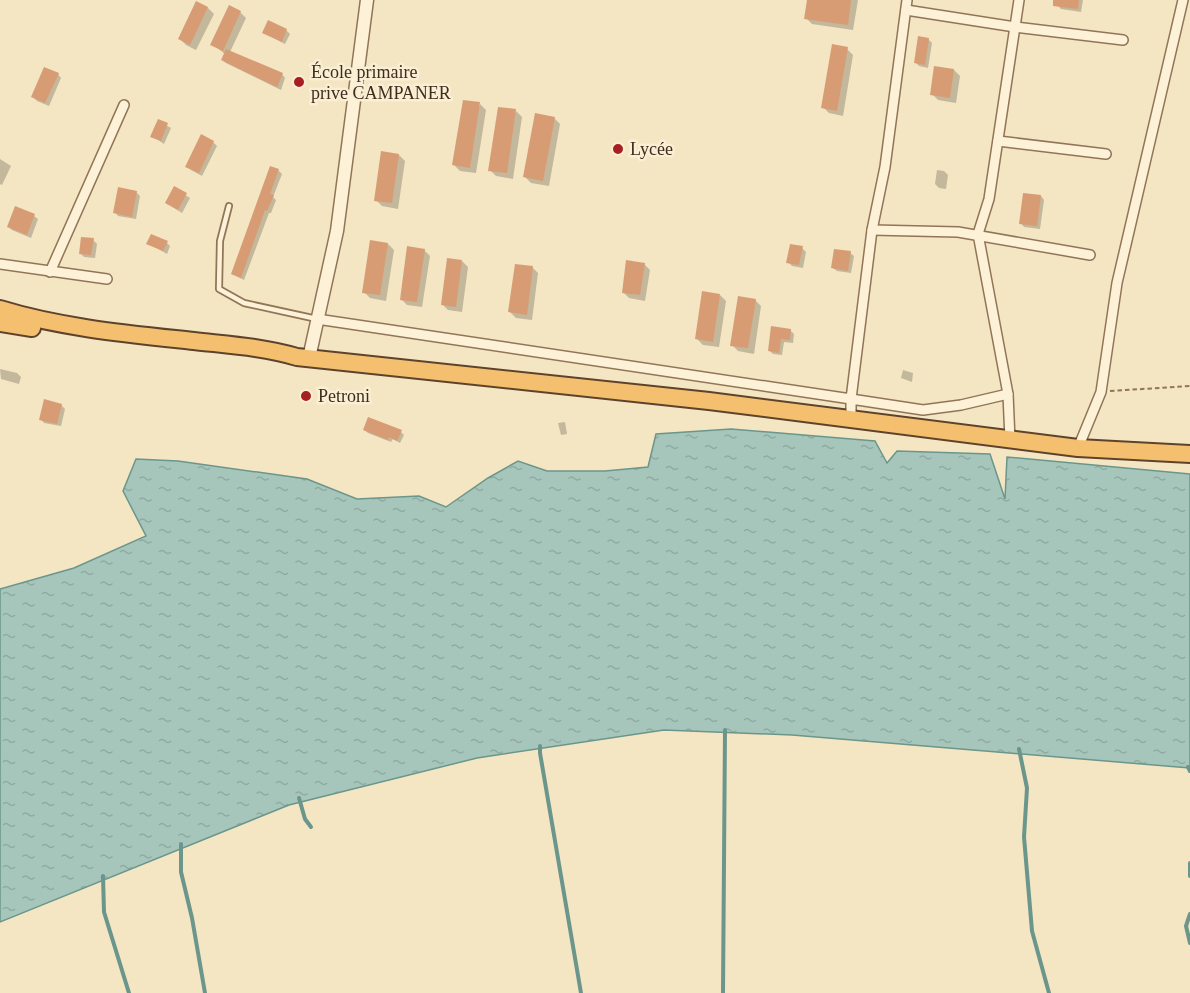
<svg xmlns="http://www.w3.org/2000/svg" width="1190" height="993" font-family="Georgia,serif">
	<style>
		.water { fill: url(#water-ripples); stroke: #6b968b; stroke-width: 1.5 }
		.shadow { fill: #0003 }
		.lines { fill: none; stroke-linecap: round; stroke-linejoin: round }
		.stream { stroke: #6b968b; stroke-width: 4 }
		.building { fill: #d79c74 }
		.service-casing { stroke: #917557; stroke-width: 8 }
		.minor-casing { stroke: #917557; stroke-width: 12 }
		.tertiary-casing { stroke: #917557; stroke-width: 15 }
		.trunk-casing { stroke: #5e432c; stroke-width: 20 }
		.path { stroke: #917557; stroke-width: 2; stroke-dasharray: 4.5 3; stroke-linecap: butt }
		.service { stroke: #fdf1d8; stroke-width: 4.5 }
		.minor { stroke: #fdf1d8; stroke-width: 9 }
		.tertiary { stroke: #fdf1d8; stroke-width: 12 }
		.trunk { stroke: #f4c070; stroke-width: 16 }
		.poi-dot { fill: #a81f21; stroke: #faefd4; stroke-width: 2 }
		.labels { text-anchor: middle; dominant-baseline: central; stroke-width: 5; stroke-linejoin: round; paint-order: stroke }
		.poi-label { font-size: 18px; fill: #3f2d1d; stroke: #faefd4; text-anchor: start }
	</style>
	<defs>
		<pattern id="water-ripples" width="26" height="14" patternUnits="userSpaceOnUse" patternTransform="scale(1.5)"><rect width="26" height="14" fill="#a6c6bc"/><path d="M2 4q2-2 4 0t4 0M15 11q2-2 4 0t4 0" fill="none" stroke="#90aaa1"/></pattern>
	</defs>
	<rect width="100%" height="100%" fill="#f4e5c3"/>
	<polygon class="water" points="731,429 875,441 887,463 897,451 990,454 1005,499 1007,457 1190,474 1190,768 792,735 664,730 477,758 289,805 0,922 0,589 74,568 146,536 123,491 136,459 178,461 307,479 357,499 419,496 446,507 488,478 518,461 547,471 605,471 648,467 656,434"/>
	<g class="shadow">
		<polygon points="808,0 858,0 853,30 812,24 806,18"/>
		<polygon points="1058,0 1083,0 1081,12 1061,9 1057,5"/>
		<polygon points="197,3 208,8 214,14 196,50 186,45 180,39"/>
		<polygon points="240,12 246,18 230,52 282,74 285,78 281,90 226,63 222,60 225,54 212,44"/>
		<polygon points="286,30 290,34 285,44 264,33"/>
		<polygon points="928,39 932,43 928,68 919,66 916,63"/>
		<polygon points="847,49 853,55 843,116 829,113 823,107"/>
		<polygon points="954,70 960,76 956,103 938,100 932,94"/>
		<polygon points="58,74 61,78 49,106 37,101 33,97"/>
		<polygon points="480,104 486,110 476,173 460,171 454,165"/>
		<polygon points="516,111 522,117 513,179 496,176 490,170"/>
		<polygon points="554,118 560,124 549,186 531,183 525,177"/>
		<polygon points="159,121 171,128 164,144 152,136"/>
		<polygon points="213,142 217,146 202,176 191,170 187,166"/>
		<polygon points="399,155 405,161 398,209 382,206 376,200"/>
		<polygon points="0,159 11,166 2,185 0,184"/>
		<polygon points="278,170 282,174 273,197 276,200 271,213 269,213 244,280 232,274"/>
		<polygon points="937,170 944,171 948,175 946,189 939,188 935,184"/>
		<polygon points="174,188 190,198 182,213 166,203"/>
		<polygon points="136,192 140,196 136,219 118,216 115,212"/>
		<polygon points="1041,196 1044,200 1040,229 1024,227 1021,223"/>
		<polygon points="34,216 38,219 31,238 12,230 9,227"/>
		<polygon points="93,240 97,244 95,258 84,257 80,253"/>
		<polygon points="148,243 167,243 170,246 167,254"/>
		<polygon points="388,244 394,250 386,301 370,298 364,292"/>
		<polygon points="802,248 806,252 803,268 792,266 788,262"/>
		<polygon points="424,250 430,256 422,307 407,305 401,299"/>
		<polygon points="850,253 854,256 851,273 837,271 833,268"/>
		<polygon points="462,261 468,267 462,312 448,310 442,304"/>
		<polygon points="644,264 650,270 645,301 629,298 623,292"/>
		<polygon points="532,267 538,273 532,320 516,318 510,312"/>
		<polygon points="720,295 726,301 719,347 703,345 697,339"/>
		<polygon points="755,300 761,306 754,354 738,351 732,345"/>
		<polygon points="773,328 790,330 794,334 793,343 784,342 782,355 773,354 770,351"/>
		<polygon points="0,369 17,373 21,377 19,384 1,379"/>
		<polygon points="903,370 913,373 912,382 901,378"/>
		<polygon points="61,405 65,409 61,426 44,423 41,419"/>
		<polygon points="565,422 567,434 561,435 558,423"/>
		<polygon points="365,430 401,432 404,435 400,443 393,439 391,442 368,433"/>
	</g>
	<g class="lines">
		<g class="stream">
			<polyline points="540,746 540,753 581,993"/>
			<polyline points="1019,749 1027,788 1024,837 1032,931 1049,993"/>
			<polyline points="1188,767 1190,771"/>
			<polyline points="299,798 305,819 311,827"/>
			<polyline points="181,844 181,872 192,918 205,993"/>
			<polyline points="1190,863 1190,876"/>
			<polyline points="103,876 104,912 129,993"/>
			<polyline points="1190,914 1186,926 1190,943"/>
			<polyline points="723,993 725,730"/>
		</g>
	</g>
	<g class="building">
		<polygon points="807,0 851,0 848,25 804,19"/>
		<polygon points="1053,0 1079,0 1078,9 1053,6"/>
		<polygon points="196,1 208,7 190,45 178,39"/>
		<polygon points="229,5 241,11 223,51 210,45"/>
		<polygon points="268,20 287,29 282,42 262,33"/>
		<polygon points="918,36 929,38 925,65 914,63"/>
		<polygon points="832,44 848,47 837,111 821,108"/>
		<polygon points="226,49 283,73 277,87 221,60"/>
		<polygon points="934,66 954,69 950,98 930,95"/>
		<polygon points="44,67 59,73 45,103 31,97"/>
		<polygon points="463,100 480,102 470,168 452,165"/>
		<polygon points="498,107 516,109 507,173 488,171"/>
		<polygon points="535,113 555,117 543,181 523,177"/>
		<polygon points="158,119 168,123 161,141 150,137"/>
		<polygon points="201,134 214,141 199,173 185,167"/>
		<polygon points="381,151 399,154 392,203 374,201"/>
		<polygon points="270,166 279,169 270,194 274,195 267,211 265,210 241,278 231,274"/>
		<polygon points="174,186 187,193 178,210 165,203"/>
		<polygon points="118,187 137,191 132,217 113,213"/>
		<polygon points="1023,193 1041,195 1037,226 1019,224"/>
		<polygon points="15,206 35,214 27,235 7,227"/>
		<polygon points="151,234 168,241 163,251 146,244"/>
		<polygon points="81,237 94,238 91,255 79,254"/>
		<polygon points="370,240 388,243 380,295 362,293"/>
		<polygon points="790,244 803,246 799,265 786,263"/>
		<polygon points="407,246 425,249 417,302 400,300"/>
		<polygon points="834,249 851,251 848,271 831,268"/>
		<polygon points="447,258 462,260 456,307 441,305"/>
		<polygon points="626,260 645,263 640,295 622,293"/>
		<polygon points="515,264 533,266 527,315 508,312"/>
		<polygon points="702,291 720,294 713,342 695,339"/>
		<polygon points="738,296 756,299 748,348 730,346"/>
		<polygon points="771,326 791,329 790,340 781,339 779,353 768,351"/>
		<polygon points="44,399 62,404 57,424 39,420"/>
		<polygon points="368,417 402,430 397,441 389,437 388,440 363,430"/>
	</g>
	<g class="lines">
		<defs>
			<polyline id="service" points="229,206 220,241 219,289 244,303 317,319"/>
			<g id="minor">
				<polyline points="906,10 1015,27 1123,40"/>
				<polyline points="998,141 1106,154"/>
				<polyline points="872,230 958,232 1090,255"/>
				<polyline points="0,264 107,279"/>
				<polyline points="50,272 124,105"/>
				<polyline points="317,319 851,399 872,230 885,167 907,0"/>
				<polyline points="851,420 851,399 923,410 961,405 1008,394"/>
				<polyline points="1010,440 1008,394 978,234 989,199 1019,0"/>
				<polyline points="1078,448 1101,392 1117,283 1183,0"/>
			</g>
			<polyline id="tertiary" points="309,358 337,231 367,0"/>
			<g id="trunk">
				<path d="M0 309C62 328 129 334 194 341 229 345 263 347 297 357L709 401 1078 448 1190 454"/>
				<polyline points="0,323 32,328"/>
			</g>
		</defs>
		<use href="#service" class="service-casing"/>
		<use href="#minor" class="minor-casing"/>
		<use href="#tertiary" class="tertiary-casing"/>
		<use href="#trunk" class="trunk-casing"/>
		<polyline class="path" points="1110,391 1190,386"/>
		<use href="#service" class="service"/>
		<use href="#minor" class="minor"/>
		<use href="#tertiary" class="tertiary"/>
		<use href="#trunk" class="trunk"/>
	</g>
	<g class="poi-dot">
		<circle cx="299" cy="82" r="6"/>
		<circle cx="618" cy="149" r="6"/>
		<circle cx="306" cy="396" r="6"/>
	</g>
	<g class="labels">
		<g class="poi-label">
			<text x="311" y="72">École primaire<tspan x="311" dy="21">prive CAMPANER</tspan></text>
			<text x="630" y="149">Lycée</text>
			<text x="318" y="396">Petroni</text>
		</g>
	</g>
</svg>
